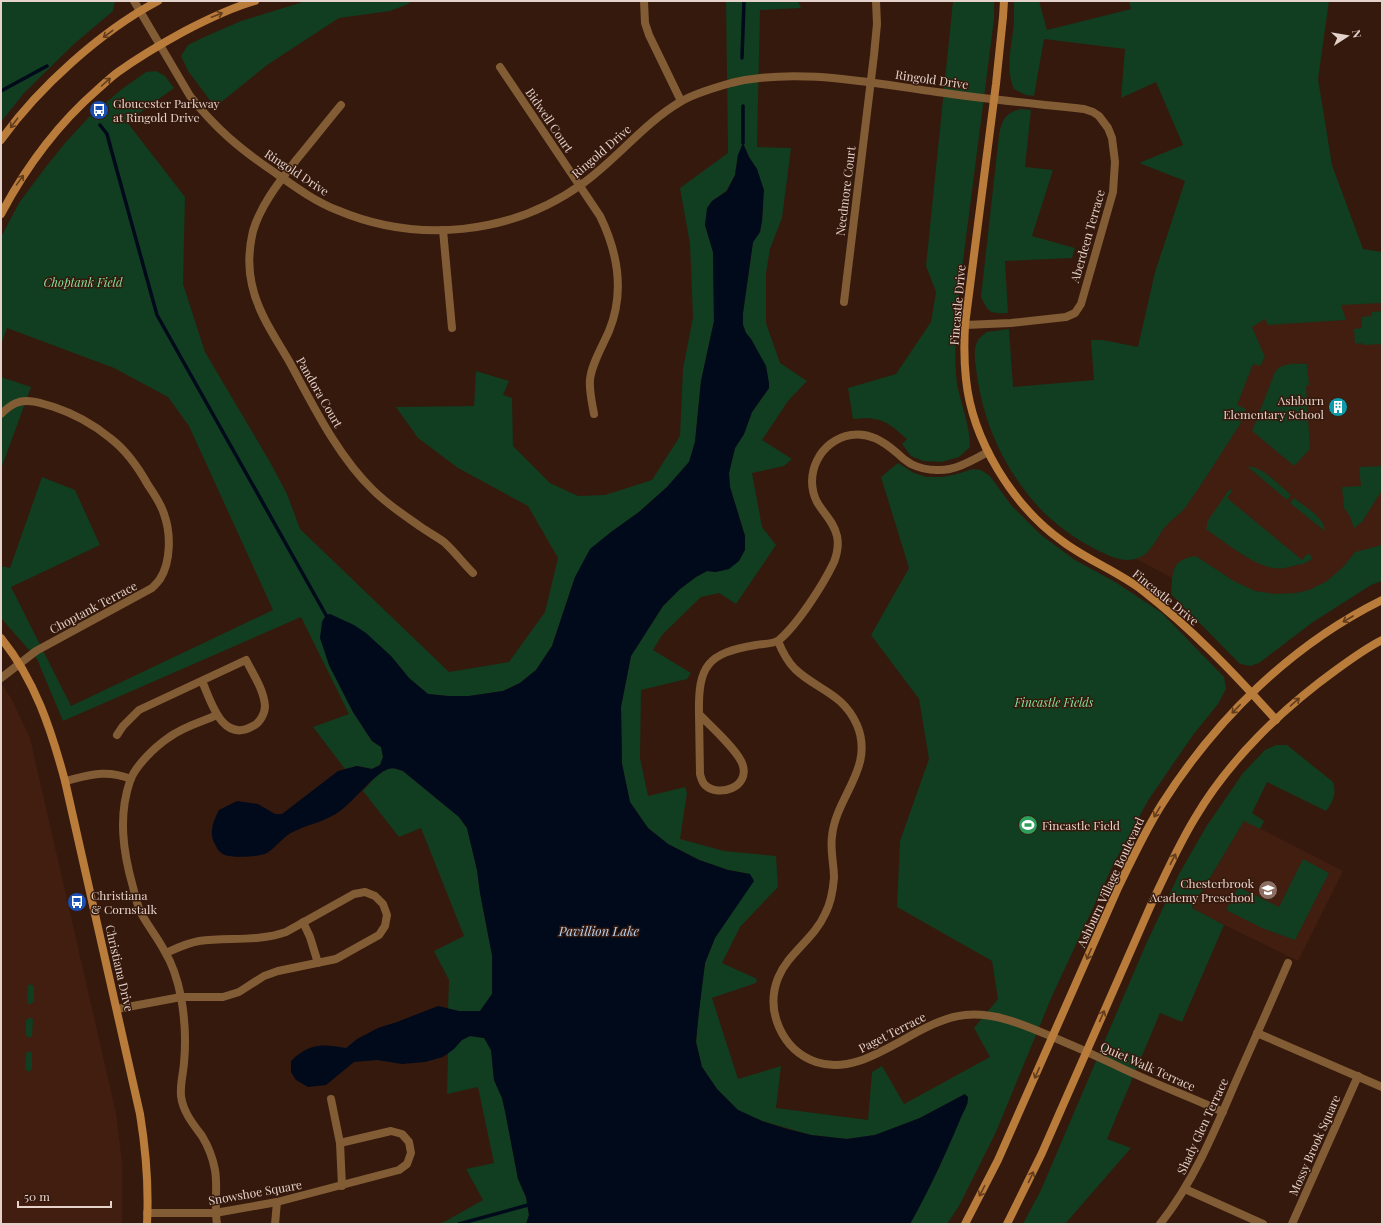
<svg xmlns="http://www.w3.org/2000/svg" width="1383" height="1225" font-family="'Playfair Display',serif">
	<style>
		.built { fill: #411e0f }
		.green { fill: #113d20 }
		.water { fill: #000a1b }
		.lines { fill: none; stroke-linecap: round; stroke-linejoin: round }
		.stream { stroke: #000a1b; stroke-width: 3.5 }
		.street { stroke: #825c35; stroke-width: 8 }
		.secondary { stroke: #b97c3a; stroke-width: 8 }
		.oneway { stroke: #633c1d }
		.labels { text-anchor: middle; dominant-baseline: central; stroke-width: 3; stroke-linejoin: round; paint-order: stroke }
		.street-label { font-size: 12px; fill: #e5d2ca; stroke: #35190d }
		.poi-label { font-size: 12px; fill: #e5d2ca; stroke: #35190d; text-anchor: start }
		.park-label { font-size: 12px; font-style: italic; fill: #83e19b; stroke: #35190d }
		.water-label { font-size: 13px; font-style: italic; fill: #b6d3f2; stroke: #35190d }
	</style>
	<rect width="100%" height="100%" fill="#35190d"/>
	<g class="built">
		<polygon points="1220,227 1360,278 1382,271 1382,570 1309,613 1174,579 1104,542 1191,352"/>
		<polygon points="1,683 11,698 30,738 116,1113 122,1162 122,1224 1,1224"/>
		<polygon points="1244,820 1343,871 1298,961 1192,909"/>
	</g>
	<g class="green">
		<polygon points="1,1 115,1 113,11 74,44 24,93 1,122"/>
		<polygon points="306,1 413,1 406,5 390,11 339,18 267,65 215,107 188,71 181,56 188,45 202,38 241,21"/>
		<polygon points="726,1 798,1 801,8 760,10 757,147 791,148 782,218 770,249 766,273 766,323 780,363 807,381 788,401 762,440 792,459 784,466 752,473 762,527 776,545 736,604 719,593 701,597 662,635 653,650 691,673 687,679 641,690 640,758 648,796 685,787 687,793 680,839 724,851 776,856 778,887 740,927 722,963 757,979 756,983 712,998 738,1079 781,1066 776,1108 868,1120 872,1072 882,1066 904,1104 990,1057 974,1028 998,999 992,961 897,907 900,841 929,759 919,699 871,635 909,568 881,477 898,463 914,473 927,477 942,477 957,474 973,469 981,470 990,476 1011,505 1041,535 1075,560 1117,583 1162,613 1224,677 1226,689 1218,704 1193,735 1149,799 1114,863 1052,996 996,1132 959,1206 947,1224 910,1224 939,1168 962,1114 968,1103 965,1094 920,1118 875,1135 847,1139 811,1135 762,1121 738,1110 717,1089 702,1067 696,1042 701,992 705,963 715,938 726,921 750,874 728,870 699,860 668,844 648,828 630,802 622,764 621,707 631,656 663,606 680,589 696,577 707,571 716,572 745,536 730,487 729,473 735,448 744,434 752,412 769,388 766,366 751,339 746,333 743,325 743,313 753,242 760,232 762,221 763,207 757,169 749,157 743,144 738,155 735,175 726,191 712,201 705,225 713,252 714,321 701,381 695,442 689,462 667,487 639,512 611,532 575,577 552,646 536,670 520,683 503,691 469,696 448,696 428,694 409,678 391,656 336,617 330,614 326,615 322,622 329,665 353,712 372,741 381,747 383,757 380,765 372,769 357,766 345,769 313,727 349,714 301,617 63,721 37,659 1,618 1,566 10,568 42,477 75,490 100,545 11,587 71,706 273,610 189,426 168,397 114,368 7,328 1,345 1,237 19,203 45,168 65,143 89,117 122,89 146,72 156,71 165,76 174,88 127,122 185,197 183,284 205,352 270,462 287,494 300,529 449,672 509,662 545,612 558,558 528,506 458,468 418,438 396,407 474,406 476,371 509,381 503,395 512,398 513,446 550,483 578,496 605,495 652,480 680,436 683,369 693,317 690,244 680,188 728,153"/>
		<path d="M953 1H994V19L956 316C956 339 954 362 957 384 961 405 970 425 970 447L959 457 942 462 923 461 911 456 902 444 907 439C887 421 880 416 853 419L848 388 896 374 931 322 936 292 926 266Z"/>
		<path d="M1014 1H1039L1047 30 1131 9 1129 1H1329L1318 79 1332 165 1363 249 1382 252V303L1341 305 1346 320 1268 325 1265 319 1252 327 1265 357 1260 366 1253 364 1237 405 1246 409 1240 424C1222 452 1204 481 1185 508 1179 515 1171 520 1165 527 1157 537 1151 554 1138 558 1123 564 1108 555 1095 549 1074 538 1050 521 1035 503 1003 466 984 424 977 376 976 365 972 350 978 340 980 337 984 334 987 332L1009 329 1013 387 1094 380 1091 340H1103L1138 347 1155 272 1185 181 1139 163 1183 145 1156 82 1121 98 1125 49 1044 39 1034 96 1026 95 1014 89C1004 67 1013 43 1014 20 1014 14 1014 7 1014 1Z"/>
		<path d="M1021 109 1031 110 1025 167 1053 170 1032 236 1075 248 1072 258 1005 261 1008 313C990 314 989 313 981 297L999 135C1002 119 1006 113 1021 109Z"/>
		<polygon points="1382,311 1382,344 1363,345 1362,343 1355,344 1354,329 1362,328 1362,317 1372,316 1372,312"/>
		<path d="M1307 364 1309 385 1306 386 1310 449 1295 465H1293L1252 431 1275 372C1282 362 1296 364 1307 364Z"/>
		<polygon points="1,377 31,387 1,469"/>
		<polygon points="1382,466 1382,490 1362,522 1354,528 1350,516 1344,508 1342,487 1361,486 1359,467"/>
		<path d="M1248 467C1261 465 1281 487 1291 495L1287 500Z"/>
		<path d="M1231 489 1232 491 1227 498 1302 560 1307 554 1312 556 1311 560 1301 565 1300 564C1291 566 1283 570 1273 568 1253 565 1223 541 1206 529L1207 526V522L1228 491Z"/>
		<path d="M1294 498C1305 507 1324 517 1325 531L1290 503Z"/>
		<path d="M1382 545V581L1371 585 1313 622 1259 663 1250 666 1240 664 1171 594C1173 572 1170 560 1196 556L1232 580 1255 591 1276 594 1296 593 1309 590 1327 581 1344 566 1355 552Z"/>
		<path d="M1276 745H1287L1333 782C1337 794 1333 801 1326 811L1267 782 1252 813 1264 821 1260 829 1244 821 1192 908 1224 925 1182 1022 1160 1013 1107 1139 1131 1148 1065 1224H1023L1041 1190 1146 944 1179 874 1206 827 1243 773 1265 750Z"/>
		<path d="M392 768 403 771 459 817 467 828 477 870 480 893 492 955V994L480 1011H459L448 1009 449 980 434 951 464 936 421 828 399 837 363 791C371 782 380 770 392 768Z"/>
		<polygon points="1303,859 1329,873 1295,940 1262,928 1226,910 1238,887 1279,907"/>
		<polygon points="30,984 34,986 34,1002 31,1004 29,1004 27,1002 28,986"/>
		<polygon points="29,1018 32,1018 33,1020 32,1036 29,1038 26,1035 26,1020"/>
		<polygon points="470,1036 484,1038 491,1050 494,1080 502,1098 505,1111 518,1179 526,1197 529,1215 526,1224 437,1224 446,1221 483,1200 466,1169 494,1163 478,1087 447,1094 448,1053 462,1040"/>
		<polygon points="30,1051 32,1053 32,1069 29,1072 25,1069 26,1053"/>
	</g>
	<path class="water" d="M743 143 749 157 757 169 764 190 762 221 760 232 753 242 743 313V325L746 333 751 339 766 366 769 383V388L752 412 744 434 735 448 729 473 730 487 745 536V550L739 561 729 569 716 572 707 571 696 577 680 589 663 606 631 656 621 707 622 764 630 802 648 828 668 844 699 860 728 870 750 874 754 881 715 938 705 963 698 1020 696 1042 702 1067 717 1089 738 1110 762 1121 787 1129 811 1135 847 1139 875 1135 920 1118 965 1094 968 1097C968 1106 963 1112 960 1120 945 1155 929 1191 910 1224H526L529 1215 526 1197 518 1179 505 1111 502 1098 494 1080 491 1050 484 1038 470 1036 462 1040 454 1049 443 1057 425 1062 402 1064 377 1060 354 1062 326 1085 308 1087 296 1080 291 1072V1061C310 1043 322 1044 346 1048L357 1039 378 1028 397 1022 438 1006 459 1011H480L492 994V955L480 893 477 870 467 828 459 817 403 771C398 769 393 767 388 769 374 774 354 801 340 811 327 821 309 824 295 831 283 836 278 846 267 853 260 857 232 858 225 855 220 853 217 849 215 844 208 833 214 820 219 810L237 801 258 804 275 814H282L338 771 357 766 372 769 380 765 383 757 381 747 372 741 353 712 329 665 320 638 322 622 326 615 330 614 354 625 366 633 391 656 409 678 428 694 448 696H469L503 691 520 683 536 670 552 646 575 577 590 549 611 532 639 512 667 487 689 462 695 442 701 381 714 321 713 252 705 225 707 208 712 201 727 191 735 175 738 155Z"/>
	<g class="lines">
		<g class="stream">
			<polyline points="742,58 744,1"/>
			<polyline points="1,91 47,66"/>
			<polyline points="100,125 107,134 111,149 157,315 326,615"/>
			<polyline points="743,143 743,106"/>
			<polyline points="459,1224 528,1205"/>
		</g>
		<g class="street">
			<path d="M134 1 190 96C216 129 240 149 274 172 294 186 314 201 337 210 417 244 511 235 582 184 616 160 643 124 680 102 695 93 714 88 731 83 797 67 870 83 937 92 985 99 1035 104 1084 109L1093 112 1099 116 1108 128 1112 138 1115 162 1113 192 1081 304 1075 313 1066 317 1011 323 965 325"/>
			<polyline points="644,1 645,23 649,35 681,101"/>
			<path d="M500 67 600 216C618 253 625 292 609 331 603 345 591 365 590 380 589 390 592 403 594 414"/>
			<path d="M341 105C326 123 312 141 297 159 280 181 261 204 253 231 249 248 248 268 252 285 258 313 275 337 289 361 313 405 337 455 373 490 387 504 405 516 421 527 428 532 437 537 444 542 454 551 463 563 473 573"/>
			<polyline points="443,230 452,328"/>
			<polyline points="844,302 874,55 877,24 876,1"/>
			<path d="M1 414C6 409 12 404 19 402 31 399 43 404 54 407 75 414 93 424 110 438 126 450 138 467 148 485 154 494 161 504 164 514 171 533 171 562 160 579 158 582 155 585 152 588L36 651 1 678"/>
			<path d="M778 641C782 651 787 661 795 669 817 690 843 693 857 725 875 768 836 796 832 836 830 850 834 864 834 878 833 890 831 903 825 914 814 939 788 953 778 978 765 1011 782 1050 816 1062 866 1079 915 1020 965 1015 997 1012 1026 1026 1055 1038 1074 1046 1092 1054 1111 1063 1147 1081 1186 1095 1223 1112"/>
			<path d="M699 714C698 666 707 653 756 645 762 644 774 644 779 640 798 624 823 585 834 562 837 554 839 545 837 536 834 522 824 514 817 502 803 475 820 440 851 435 869 432 883 441 897 453 901 457 906 461 911 464 919 468 929 470 937 470 955 471 973 460 988 452"/>
			<path d="M699 714C710 726 740 752 743 766 749 787 719 798 705 785 702 782 701 778 700 774Z"/>
			<path d="M117 735 123 726 139 710 246 660C253 674 264 690 265 706 265 713 260 723 253 726 222 744 211 701 202 681"/>
			<path d="M65 781C90 775 106 769 131 779"/>
			<polyline points="303,922 310,937 318,963"/>
			<path d="M117 1009 181 997H223L239 992 264 976 278 971 336 959 379 935 385 926 387 915 383 904 375 896 365 892 354 894 286 932C257 942 228 937 199 941 187 943 177 948 166 953"/>
			<polyline points="1257,1033 1382,1087"/>
			<polyline points="331,1099 340,1143 342,1186"/>
			<polyline points="1185,1189 1263,1224"/>
			<polyline points="147,1213 215,1213 277,1202 399,1170 407,1164 411,1153 409,1142 402,1134 391,1131 340,1143"/>
			<path d="M217 1224C214 1206 218 1187 215 1170 213 1159 208 1146 202 1136 193 1124 183 1112 181 1096 180 1085 183 1075 184 1063 186 1042 185 1019 181 997 178 982 173 965 165 952 158 938 147 925 140 911 137 904 135 895 133 887 123 852 118 816 130 781 135 766 155 747 168 738 182 727 201 722 217 715"/>
			<polyline points="275,1224 277,1202"/>
			<path d="M1160 1224C1192 1184 1213 1135 1233 1088 1251 1047 1270 1005 1288 963"/>
			<polyline points="1292,1224 1358,1076"/>
		</g>
		<g class="secondary">
			<path d="M1004 1 1003 17 996 84 965 325C964 343 964 361 966 379 972 440 1013 506 1062 541 1087 560 1117 571 1142 590 1191 628 1234 673 1276 720"/>
			<path d="M1 140C38 88 101 31 158 1"/>
			<path d="M1 214C26 167 58 124 97 90 104 84 111 77 118 72 139 57 161 44 183 32 206 20 230 8 255 1"/>
			<path d="M1 638C35 680 51 729 65 781L140 1114C146 1151 149 1187 147 1224"/>
			<path d="M965 1224 998 1160 1118 888C1132 859 1145 831 1162 804 1216 719 1291 645 1382 600"/>
			<path d="M1007 1224 1042 1153 1150 907C1164 877 1178 846 1195 818 1229 760 1282 709 1336 670 1351 659 1366 648 1382 640"/>
		</g>
	</g>
	<defs><path id="oneway-shaft" d="M-6 0H5M1.5-3L5.5 0L1.5 3" fill="none" stroke-width="1.6" stroke-linecap="round" stroke-linejoin="round"/></defs>
	<g class="oneway">
		<use href="#oneway-shaft" transform="translate(217 15) rotate(-21)"/>
		<use href="#oneway-shaft" transform="translate(108 34) rotate(143)"/>
		<use href="#oneway-shaft" transform="translate(106 82) rotate(-42)"/>
		<use href="#oneway-shaft" transform="translate(14 123) rotate(127)"/>
		<use href="#oneway-shaft" transform="translate(20 180) rotate(-54)"/>
		<use href="#oneway-shaft" transform="translate(1348 619) rotate(150)"/>
		<use href="#oneway-shaft" transform="translate(1295 702) rotate(-41)"/>
		<use href="#oneway-shaft" transform="translate(1236 709) rotate(134)"/>
		<use href="#oneway-shaft" transform="translate(1157 812) rotate(120)"/>
		<use href="#oneway-shaft" transform="translate(1173 859) rotate(-63)"/>
		<use href="#oneway-shaft" transform="translate(1089 954) rotate(113)"/>
		<use href="#oneway-shaft" transform="translate(1102 1016) rotate(-66)"/>
		<use href="#oneway-shaft" transform="translate(1037 1073) rotate(114)"/>
		<use href="#oneway-shaft" transform="translate(1031 1177) rotate(-65)"/>
		<use href="#oneway-shaft" transform="translate(982 1191) rotate(117)"/>
	</g>
	<defs>
		<symbol id="bus-disc" viewBox="-11 -11 22 22"><circle r="9.5" fill="#1a4fb4" stroke="#35190d"/><path d="M-5-6H5V4H4V6H2V4H-2V6H-4V4H-5ZM-3.5-4V0h7V-4ZM-3.5 1.2v1.5H-2V1.2ZM2 1.2v1.5H3.5V1.2Z" fill="#fff"/></symbol>
		<symbol id="building-disc" viewBox="-11 -11 22 22"><circle r="9.5" fill="#0f9aa8" stroke="#35190d"/><path d="M-4-6H4V6H1V3H-1V6H-4ZM-2.5-4.3h1.7v1.8h-1.7ZM.8-4.3h1.7v1.8H.8ZM-2.5-1h1.7V.8h-1.7ZM.8-1h1.7V.8H.8Z" fill="#fff"/></symbol>
		<symbol id="stadium-disc" viewBox="-11 -11 22 22"><circle r="9.5" fill="#2e9e5b" stroke="#35190d"/><path d="M0-5a6.5 5 0 1 0 0 10a6.5 5 0 1 0 0-10ZM-3.5-1.8h7v3.6h-7Z" fill="#fff"/></symbol>
		<symbol id="school-disc" viewBox="-11 -11 22 22"><circle r="9.5" fill="#8d6e63" stroke="#35190d"/><path d="M0-5L7-2L0 1L-7-2ZM-4 1L0 2.5L4 1V4Q0 6-4 4Z" fill="#fff"/></symbol>
	</defs>
	<g fill-rule="evenodd">
		<use href="#bus-disc" x="88" y="99" width="22" height="22"/>
		<use href="#building-disc" x="1327" y="396" width="22" height="22"/>
		<use href="#stadium-disc" x="1017" y="814" width="22" height="22"/>
		<use href="#school-disc" x="1257" y="879" width="22" height="22"/>
		<use href="#bus-disc" x="66" y="891" width="22" height="22"/>
	</g>
	<g class="labels">
		<g class="street-label">
			<text transform="translate(932 79) rotate(8)">Ringold Drive</text>
			<text transform="translate(550 120) rotate(56)">Bidwell Court</text>
			<text transform="translate(601 151) rotate(-41)">Ringold Drive</text>
			<text transform="translate(297 172) rotate(33)">Ringold Drive</text>
			<text transform="translate(845 191) rotate(-83)">Needmore Court</text>
			<text transform="translate(1087 236) rotate(-74)">Aberdeen Terrace</text>
			<text transform="translate(957 305) rotate(-85)">Fincastle Drive</text>
			<text transform="translate(320 392) rotate(60)">Pandora Court</text>
			<text transform="translate(1166 597) rotate(39)">Fincastle Drive</text>
			<text transform="translate(93 607) rotate(-28)">Choptank Terrace</text>
			<text transform="translate(1110 882) rotate(-65)">Ashburn Village Boulevard</text>
			<text transform="translate(120 968) rotate(77)">Christiana Drive</text>
			<text transform="translate(892 1032) rotate(-27)">Paget Terrace</text>
			<text transform="translate(1148 1066) rotate(24)">Quiet Walk Terrace</text>
			<text transform="translate(1202 1126) rotate(-65)">Shady Glen Terrace</text>
			<text transform="translate(1314 1145) rotate(-66)">Mossy Brook Square</text>
			<text transform="translate(255 1192) rotate(-10)">Snowshoe Square</text>
		</g>
		<g class="poi-label">
			<text x="113" y="103">Gloucester Parkway<tspan x="113" dy="14">at Ringold Drive</tspan></text>
			<text x="1324" y="400" text-anchor="end">Ashburn<tspan x="1324" dy="14">Elementary School</tspan></text>
			<text x="1042" y="825">Fincastle Field</text>
			<text x="1254" y="883" text-anchor="end">Chesterbrook<tspan x="1254" dy="14">Academy Preschool</tspan></text>
			<text x="91" y="895">Christiana<tspan x="91" dy="14">&amp; Cornstalk</tspan></text>
		</g>
		<g class="park-label">
			<text x="83" y="282">Choptank Field</text>
			<text x="1054" y="702">Fincastle Fields</text>
		</g>
		<g class="water-label">
			<text x="599" y="930">Pavillion Lake</text>
		</g>
	</g>
	<rect width="1383" height="1225" fill="none" stroke="#e5d2ca" stroke-width="4"/>
	<g transform="translate(1347 36) rotate(78)" stroke="#35190d" stroke-width="3" paint-order="stroke">
	<path d="M0-3L7 15L0 10L-7 15Z" fill="#e5d2ca"/>
	<text y="-6" font-size="11" font-weight="bold" text-anchor="middle" fill="#e5d2ca">N</text>
	</g>
	<path d="M18 1201v6h93v-6" fill="none" stroke="#e5d2ca" stroke-width="2"/>
	<text x="24" y="1201" font-size="12" fill="#e5d2ca" stroke="#35190d" stroke-width="3" paint-order="stroke">50 m</text>
</svg>
